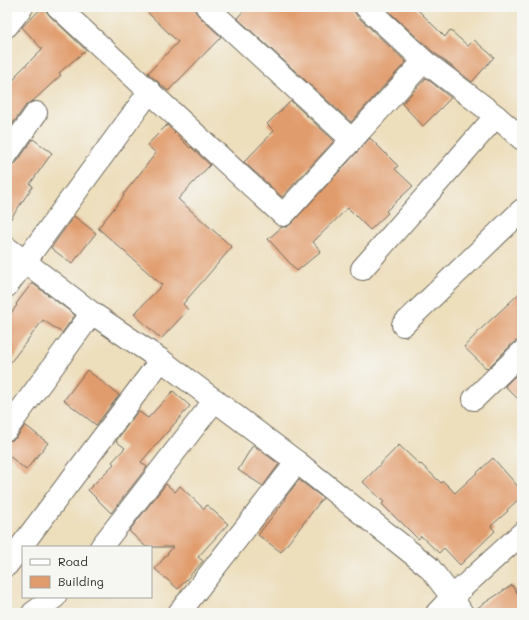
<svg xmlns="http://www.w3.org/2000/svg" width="529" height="620" font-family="Mali,sans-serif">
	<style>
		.building { fill: #e19c6d }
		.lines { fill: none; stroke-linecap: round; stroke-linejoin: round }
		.minor-casing { stroke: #6f6a5e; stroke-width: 24 }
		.minor { stroke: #fff; stroke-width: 22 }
	</style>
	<rect width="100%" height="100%" fill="#f6f6f2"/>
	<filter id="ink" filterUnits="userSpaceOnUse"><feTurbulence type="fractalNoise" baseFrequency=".025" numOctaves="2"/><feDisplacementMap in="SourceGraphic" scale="8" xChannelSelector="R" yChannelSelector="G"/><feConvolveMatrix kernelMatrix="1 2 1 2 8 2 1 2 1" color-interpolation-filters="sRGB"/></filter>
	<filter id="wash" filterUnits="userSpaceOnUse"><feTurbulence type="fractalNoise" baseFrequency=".012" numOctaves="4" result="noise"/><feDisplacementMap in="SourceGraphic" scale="16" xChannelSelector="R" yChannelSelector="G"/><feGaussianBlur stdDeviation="0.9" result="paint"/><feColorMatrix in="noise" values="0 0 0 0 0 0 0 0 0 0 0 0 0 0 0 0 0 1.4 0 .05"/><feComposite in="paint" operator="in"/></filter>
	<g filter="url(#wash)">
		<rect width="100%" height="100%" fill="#eddebc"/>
		<g id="blocks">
			<g class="building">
				<polygon points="43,7 46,7 46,11 50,16 86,50 59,73 61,75 33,101 30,102 26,105 7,132 7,81 10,84 17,76 16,75 42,49 22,27"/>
				<polygon points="142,7 195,7 195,11 199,16 221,37 168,91 148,73 178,42"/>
				<polygon points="247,7 354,7 354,11 357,16 406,62 351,122 237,18"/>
				<polygon points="384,7 415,7 445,37 450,30 468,46 474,40 494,57 472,82 432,51"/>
				<polygon points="426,78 451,98 423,126 402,104"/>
				<polygon points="291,101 334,141 282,197 244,162 274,131 267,124"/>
				<polygon points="167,125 190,148 191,147 210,165 178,199 232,247 183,304 188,310 161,339 134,314 162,285 98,228 124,196 123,195 156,153 147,145"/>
				<polygon points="370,138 398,166 395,169 413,186 386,211 388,213 370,230 348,208 313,242 321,251 297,271 268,239 282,227 287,227 292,223"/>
				<polygon points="33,139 52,153 30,184 33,186 7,224 7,166 13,165 17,162"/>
				<polygon points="74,216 96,233 72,264 51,248"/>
				<polygon points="32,283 75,315 62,333 43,320 7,367 7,319 17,305 16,304"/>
				<polygon points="522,291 522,340 519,340 513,343 487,369 464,347 483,327"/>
				<polygon points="522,369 522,403 505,386"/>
				<polygon points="87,370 119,395 96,425 64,400"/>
				<polygon points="173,391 190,406 141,462 147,467 111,513 88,490 114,464 112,462 125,448 116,441 138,411 148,418"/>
				<polygon points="25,425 48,443 26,470 7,454 7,441 12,440 17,437"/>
				<polygon points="253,445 279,464 263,486 238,470"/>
				<polygon points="399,445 420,465 421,464 441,483 443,481 455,493 493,458 522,491 522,496 507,510 508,511 491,526 495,531 460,565 444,548 439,553 421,536 418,539 400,521 400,522 382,504 384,502 363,482"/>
				<polygon points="299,480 323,498 281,552 258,535 285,500 284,499"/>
				<polygon points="166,484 175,492 180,486 204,509 207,505 228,524 198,557 203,561 178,589 155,569 173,547 146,547 129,531"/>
				<polygon points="512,585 522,600 522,613 474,613 474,610"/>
			</g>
		</g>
	</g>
	<g filter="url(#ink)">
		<use href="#blocks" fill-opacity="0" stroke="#6f6a5e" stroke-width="1"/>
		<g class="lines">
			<defs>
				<g id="minor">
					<polyline points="58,7 283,215 424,61"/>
					<polyline points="207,7 352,140"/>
					<polyline points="366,7 424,61 496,116 522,139"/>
					<polyline points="7,26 22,7"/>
					<polyline points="7,154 36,113"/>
					<polyline points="7,248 92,313 161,360 297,462 429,567 452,597 462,613"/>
					<polyline points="362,269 496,116"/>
					<polyline points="7,286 150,91"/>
					<polyline points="403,325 522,210"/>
					<polyline points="474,399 522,352"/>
					<polyline points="7,429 92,313"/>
					<polyline points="101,547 215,400"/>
					<polyline points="7,565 161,360"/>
					<polyline points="33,613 55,597"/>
					<polyline points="179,613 297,462"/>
					<polyline points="437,613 452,597 522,533"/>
				</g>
			</defs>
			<use href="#minor" class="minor-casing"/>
			<use href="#minor" class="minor"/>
		</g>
	</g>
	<rect width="529" height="620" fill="none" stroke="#f6f6f2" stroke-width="24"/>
	<rect x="22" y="546" width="130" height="52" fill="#f6f6f2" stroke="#a5a5a2"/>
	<rect x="30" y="559" width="20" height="6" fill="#ffffff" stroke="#a5a5a2"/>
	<text x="58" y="566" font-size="12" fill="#2b2b2b">Road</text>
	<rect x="30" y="576" width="20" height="12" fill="#e19c6d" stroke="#a5a5a2"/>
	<text x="58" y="586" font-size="12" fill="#2b2b2b">Building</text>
</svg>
